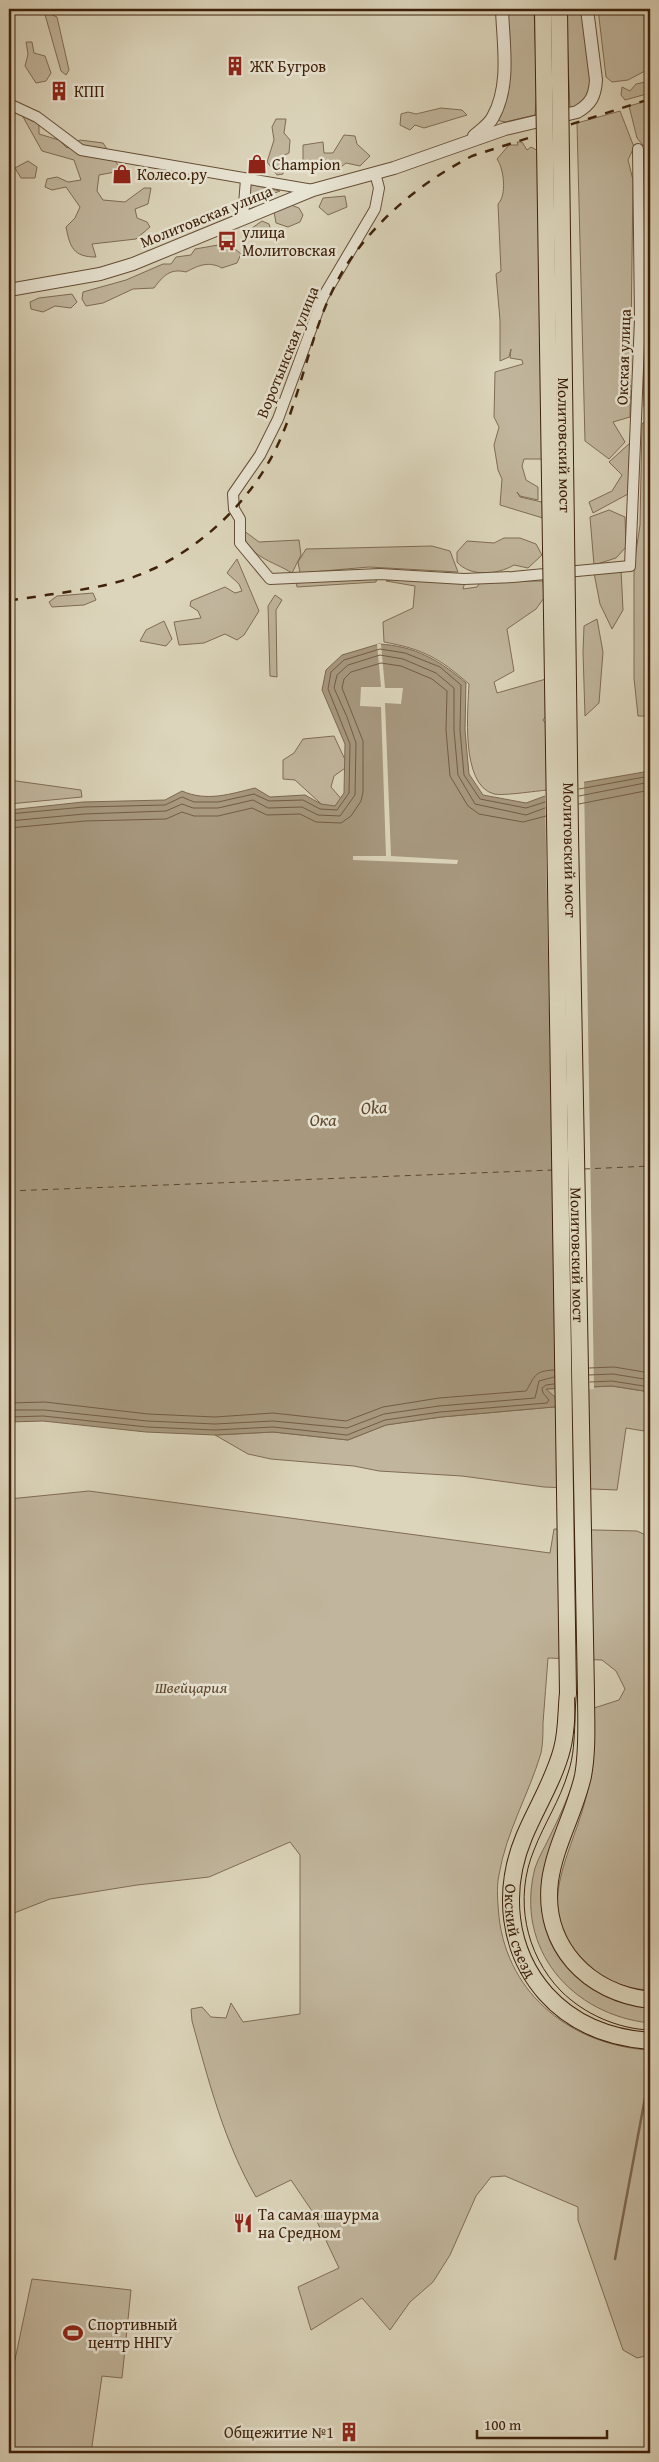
<svg xmlns="http://www.w3.org/2000/svg" width="659" height="2462" font-family="'Gentium Book Plus',serif">
	<style>
		.green { fill: #c1b69d; stroke: #806c53 }
		.water { fill: #a7987e; stroke: #7d684f }
		.pier { fill: #dcd5bb }
		.lines { fill: none; stroke-linecap: round; stroke-linejoin: round }
		.shore { stroke: #735c44; stroke-width: 1 }
		.stream { stroke: #7d684f; stroke-width: 2.5 }
		.ferry { stroke: #5e452c; stroke-width: 1; stroke-dasharray: 6 5; stroke-linecap: butt }
		.minor-casing { stroke: #664e36; stroke-width: 12 }
		.tertiary-casing { stroke: #664e36; stroke-width: 14 }
		.primary-casing { stroke: #3f2109; stroke-width: 18 }
		.minor { stroke: #e8e4d3; stroke-width: 10 }
		.tertiary { stroke: #e8e4d3; stroke-width: 12 }
		.primary { stroke: #dcd5bb; stroke-width: 16 }
		.tram { stroke: #3f2109; stroke-width: 1 }
		.rail { stroke: #3f2109; stroke-width: 2.5; stroke-dasharray: 9 9; stroke-linecap: butt }
		.primary-bridge-casing { stroke: #3f2109; stroke-width: 18; stroke-linecap: butt }
		.primary-bridge { stroke: #dcd5bb; stroke-width: 16 }
		.labels { text-anchor: middle; dominant-baseline: central; stroke-width: 5; stroke-linejoin: round; paint-order: stroke }
		.poi-label { font-size: 16px; fill: #3f2109; stroke: #e8e4d3; text-anchor: start }
		.street-label { font-size: 16px; fill: #3f2109; stroke: #e8e4d3 }
		.park-label { font-size: 16px; font-style: italic; fill: #60462e; stroke: #e8e4d3 }
		.water-label { font-size: 18px; font-style: italic; fill: #5e452c; stroke: #e8e4d3 }
	</style>
	<rect width="100%" height="100%" fill="#dcd5bb"/>
	<filter id="stains"><feTurbulence type="fractalNoise" baseFrequency=".004" numOctaves="4"/><feColorMatrix values="0 0 0 0 .2 0 0 0 0 .09 0 0 0 0 .02 0 0 0 .5 -.17"/></filter>
	<radialGradient id="worn" r=".72"><stop offset=".6" stop-color="#630" stop-opacity="0"/><stop offset="1" stop-color="#630" stop-opacity=".3"/></radialGradient>
	<g class="green">
		<polygon points="506,9 534,9 537,89 535,115 506,122 500,121 498,118"/>
		<polygon points="566,9 583,9 592,79 584,103 570,110"/>
		<polygon points="598,9 644,9 645,71 628,80 612,82 606,77"/>
		<polygon points="44,11 57,17 69,70 66,75 61,71"/>
		<polygon points="26,42 32,42 34,53 45,56 51,73 46,81 36,83 25,66 28,54"/>
		<polygon points="650,81 650,93 625,100 621,95 622,87 630,91 636,84"/>
		<polygon points="650,100 650,408 644,407 640,198 642,158 647,155 647,150 637,138 629,106"/>
		<polygon points="441,108 462,110 467,115 424,128 415,125 410,130 400,125 401,114 408,112 416,114"/>
		<polygon points="620,111 634,147 628,160 633,180 630,417 613,422 625,442 609,459 585,441 577,123"/>
		<path d="M22 115 39 123V134L59 140 67 148 80 140 103 143 118 165 115 172 99 175 97 191 103 200 125 202 144 188H151L148 204 135 209 137 218 147 222 150 227 136 239 92 244 96 257C73 257 70 247 66 227L75 218 80 207 66 187 52 190 45 187 47 179 57 177 68 182 81 180 74 160 42 151Z"/>
		<polygon points="276,119 286,119 284,133 290,140 289,153 276,159 284,165 283,174 277,175 267,162 274,140 272,127"/>
		<path d="M344 135 355 136 357 144 370 156 360 166 346 163C331 176 318 169 303 160V145L323 142 324 153H333Z"/>
		<path d="M517 142H522L527 150 531 147 540 152 547 459H524L522 466 526 480 538 487V500L520 496 517 492 520 497 546 503V519L500 505 502 479 498 470 494 445 499 427 494 417 495 372 523 364 522 360 510 358 511 349 509 357 500 361V320L496 274 501 271 498 204C507 195 504 169 497 159L509 145H518Z"/>
		<polygon points="28,161 37,167 35,178 21,178 15,168"/>
		<polygon points="249,184 280,191 247,204"/>
		<polygon points="345,196 347,207 328,215 319,207 323,198"/>
		<polygon points="291,205 299,208 303,215 300,222 288,227 276,223 274,212"/>
		<polygon points="262,221 269,224 271,231 251,240 247,236 252,228"/>
		<path d="M218 245 232 246 241 254 237 263 222 268C209 261 199 265 186 272 170 268 163 276 154 288L133 289 103 303 86 306 82 299 83 292 126 280 163 264H171L176 257 191 255 195 249Z"/>
		<polygon points="72,294 77,302 71,308 55,306 43,312 31,309 30,302 39,298"/>
		<polygon points="650,417 650,716 638,716 634,678 634,565 640,525 642,424"/>
		<polygon points="630,443 628,494 593,513 589,502 612,491 622,475 609,462"/>
		<polygon points="609,510 625,517 626,547 616,558 594,565 590,517"/>
		<path d="M243 530 259 542 299 540 301 555 292 573C273 561 245 556 243 530Z"/>
		<path d="M504 538H520L536 544 542 555 528 568 514 565C497 575 470 577 457 562V552L467 541 494 543Z"/>
		<polygon points="432,546 450,551 458,572 369,567 300,573 298,562 306,549"/>
		<polygon points="237,559 259,611 244,635 237,640 225,634 204,643 179,645 174,622 201,618 198,611 190,606 191,601 225,587 235,593 242,591 239,584 227,573"/>
		<polygon points="621,569 623,610 612,629 600,604 594,573"/>
		<polygon points="377,576 376,582 297,587 296,580"/>
		<path d="M404 576 465 582 463 589 477 587 481 581H543L544 598 536 609 507 629 514 671 494 682 497 693 546 679 550 711 543 720 548 727V790C535 791 504 796 494 794 460 785 468 709 469 684 439 658 423 649 384 642L383 622 413 608 415 586 386 581Z"/>
		<polygon points="93,593 96,600 84,605 52,607 49,602 57,596"/>
		<polygon points="275,595 282,600 276,610 277,677 270,676 268,606"/>
		<polygon points="597,619 603,652 599,703 585,716 583,652 584,626"/>
		<polygon points="164,621 172,639 166,646 140,641 146,630"/>
		<polygon points="334,736 348,766 334,776 331,787 344,802 330,812 295,780 283,779 283,760 294,753 303,739"/>
		<polygon points="9,780 81,790 82,797 9,804"/>
		<polygon points="612,1386 650,1392 650,1432 626,1428 617,1490 544,1487 462,1476 379,1471 354,1466 271,1459 248,1454 215,1435 273,1432 348,1440 386,1425 441,1417 564,1406 545,1389"/>
		<path d="M89 1491 550 1553 554 1529 637 1531 650 1537V1990C625 1989 603 1980 585 1963 527 1907 577 1849 588 1788 592 1762 592 1734 594 1708L619 1700 625 1689 616 1671 602 1660 548 1658C546 1680 545 1701 543 1723 543 1732 543 1744 541 1753 529 1794 506 1832 499 1875 496 1888 498 1904 499 1917 508 1996 574 2046 650 2050V2355L637 2358 623 2350 578 2220V2207L505 2176 491 2177 476 2196 450 2255 433 2282 410 2302 390 2330 362 2298 311 2330 298 2287 339 2268 312 2211 291 2180 256 2197C224 2142 209 2082 192 2021L191 2009 202 2007 211 2017 226 2018 231 2003 243 2022 300 2014V1855L290 1842 209 1877 137 1885 50 1899 9 1915V1499Z"/>
		<path d="M576 1774 545 1872 542 1893V1911L547 1930 594 1989 607 1997 650 2007V2023C572 2015 514 1949 535 1868 539 1856 546 1845 551 1834 561 1814 569 1795 576 1774Z"/>
		<polygon points="32,2279 131,2290 122,2378 102,2376 91,2453 9,2453 9,2388"/>
	</g>
	<path class="water" d="M379 644C415 646 439 660 466 683L465 730 469 774 483 795 526 803 580 783 650 771V1392L612 1386 546 1389 565 1406 441 1417 386 1425 348 1440 273 1432 215 1435 146 1432 43 1421 9 1422V810L83 802 165 800 182 791C207 802 230 794 255 788L270 797 305 795 321 804 335 806 344 793 345 744 322 690 326 670 342 655Z"/>
	<g class="pier">
		<polygon points="377,644 381,644 385,688 403,688 401,704 385,703 391,856 458,860 457,864 353,860 353,856 386,856 381,707 360,706 361,687 381,687"/>
		<polygon points="584,780 594,1389 556,1391 545,794"/>
	</g>
	<g class="lines">
		<g class="shore">
			<polyline points="579,789 650,776"/>
			<polyline points="579,796 650,782"/>
			<polyline points="579,804 650,790"/>
			<polyline points="9,814 84,807 165,805 182,797 194,802 218,802 254,794 269,801 303,800 320,809 337,810 349,793 350,744 328,689 331,672 344,660 380,649 405,653 440,667 461,685 460,730 464,775 480,799 526,808 545,802"/>
			<polyline points="9,821 84,814 166,811 182,804 193,808 218,808 253,800 268,808 302,807 318,815 340,816 355,795 356,743 347,717 334,688 337,675 348,665 380,655 403,659 436,673 454,688 454,730 458,775 475,804 526,815 545,808"/>
			<polyline points="9,828 85,821 166,819 182,812 194,816 218,816 252,808 267,815 300,814 316,822 341,823 351,816 361,801 363,792 363,741 342,688 344,679 351,672 381,663 401,666 432,679 447,691 446,730 450,776 468,806 479,814 523,822 546,816"/>
			<polyline points="589,1368 614,1367 650,1373"/>
			<polyline points="589,1375 613,1374 650,1380"/>
			<polyline points="590,1382 612,1381 650,1387"/>
			<path d="M9 1403 45 1402 148 1414 215 1417 273 1413 346 1421 383 1407 439 1398 526 1391C535 1377 533 1371 554 1370"/>
			<polyline points="9,1410 44,1410 147,1421 215,1424 273,1421 347,1428 384,1414 439,1406 535,1398 539,1381 554,1377"/>
			<polyline points="9,1417 43,1416 147,1427 215,1430 273,1427 347,1435 385,1420 440,1412 547,1403 549,1400 543,1393 542,1388 546,1385 554,1384"/>
		</g>
		<polyline class="stream" points="615,2259 650,2071"/>
		<g class="ferry">
			<polyline points="584,1169 650,1166"/>
			<polyline points="9,1191 553,1170"/>
		</g>
		<defs>
			<g id="minor">
				<polyline points="9,104 37,117 81,150 313,190"/>
				<polyline points="375,173 379,188 375,209 323,297 278,419 260,455 233,494 234,509 240,519 240,543 270,579 380,574 464,579 513,577 630,566 640,319 638,149"/>
				<polyline points="243,218 246,179"/>
			</g>
			<g id="tertiary">
				<path d="M474 136C481 130 489 125 493 117 511 85 503 43 502 9"/>
				<path d="M9 290 100 274 133 264 313 190 394 168 505 129 577 112C591 104 595 96 596 80L587 9"/>
			</g>
			<g id="primary">
				<path id="s1" d="M568 1693C566 1711 567 1731 562 1749 554 1780 536 1808 524 1837 502 1890 507 1950 546 1994 573 2024 610 2038 650 2041"/>
				<path d="M586 1693C586 1720 588 1749 583 1776 575 1812 555 1845 550 1881 542 1946 588 1993 650 2000"/>
			</g>
		</defs>
		<use href="#minor" class="minor-casing"/>
		<use href="#tertiary" class="tertiary-casing"/>
		<use href="#primary" class="primary-casing"/>
		<use href="#minor" class="minor"/>
		<use href="#tertiary" class="tertiary"/>
		<use href="#primary" class="primary"/>
		<path class="tram" d="M548 9 575 1721C574 1739 574 1756 568 1773 560 1800 544 1824 534 1850 514 1898 525 1954 561 1991 584 2014 618 2029 650 2030"/>
		<path class="rail" d="M9 600C24 599 39 596 54 594 87 589 122 584 153 569 210 542 259 492 283 433 307 374 315 309 352 257 384 213 424 181 472 156L650 99"/>
		<defs>
			<g id="primary-bridge">
				<polyline points="543,9 568,1693"/>
				<path id="s2" d="M559 9 570 833 586 1693"/>
			</g>
		</defs>
		<use href="#primary-bridge" class="primary-bridge-casing"/>
		<use href="#primary-bridge" class="primary-bridge"/>
	</g>
	<defs>
		<symbol id="building-bare" viewBox="-9 -9 18 18"><path d="M-4-6H4V6H1V3H-1V6H-4ZM-2.5-4.3h1.7v1.8h-1.7ZM.8-4.3h1.7v1.8H.8ZM-2.5-1h1.7V.8h-1.7ZM.8-1h1.7V.8H.8Z" fill="#8f2418" stroke="#e8e4d3" stroke-width="2.5" paint-order="stroke"/></symbol>
		<symbol id="shop-bare" viewBox="-9 -9 18 18"><path d="M-5-2.5h2.3a2.7 3.5 0 0 1 5.4 0H5L5.5 6h-11ZM-1.5-2.5h3a1.5 2.3 0 0 0-3 0Z" fill="#8f2418" stroke="#e8e4d3" stroke-width="2.5" paint-order="stroke"/></symbol>
		<symbol id="bus-bare" viewBox="-9 -9 18 18"><path d="M-5-6H5V4H4V6H2V4H-2V6H-4V4H-5ZM-3.5-4V0h7V-4ZM-3.5 1.2v1.5H-2V1.2ZM2 1.2v1.5H3.5V1.2Z" fill="#8f2418" stroke="#e8e4d3" stroke-width="2.5" paint-order="stroke"/></symbol>
		<symbol id="restaurant-bare" viewBox="-9 -9 18 18"><path d="M-5-6h1v4h1v-4h1v4h1v-4h1v5L-1.5 .5V6h-2V.5L-5-1ZM5-6V6H3V1.5H1.5Q1.5-4 5-6Z" fill="#8f2418" stroke="#e8e4d3" stroke-width="2.5" paint-order="stroke"/></symbol>
		<symbol id="stadium-bare" viewBox="-9 -9 18 18"><path d="M0-5a6.5 5 0 1 0 0 10a6.5 5 0 1 0 0-10ZM-3.5-1.8h7v3.6h-7Z" fill="#8f2418" stroke="#e8e4d3" stroke-width="2.5" paint-order="stroke"/></symbol>
	</defs>
	<g fill-rule="evenodd">
		<use href="#building-bare" x="221" y="52" width="28" height="28"/>
		<use href="#building-bare" x="45" y="77" width="28" height="28"/>
		<use href="#shop-bare" x="243" y="150" width="28" height="28"/>
		<use href="#shop-bare" x="108" y="160" width="28" height="28"/>
		<use href="#bus-bare" x="213" y="227" width="28" height="28"/>
		<use href="#restaurant-bare" x="229" y="2209" width="28" height="28"/>
		<use href="#stadium-bare" x="59" y="2319" width="28" height="28"/>
		<use href="#building-bare" x="335" y="2418" width="28" height="28"/>
	</g>
	<g class="labels">
		<g class="poi-label">
			<text x="250" y="66">ЖК Бугров</text>
			<text x="74" y="91">КПП</text>
			<text x="272" y="164">Champion</text>
			<text x="137" y="174">Колесо.ру</text>
			<text x="242" y="232">улица<tspan x="242" dy="18">Молитовская</tspan></text>
			<text x="258" y="2214">Та самая шаурма<tspan x="258" dy="18">на Средном</tspan></text>
			<text x="88" y="2324">Спортивный<tspan x="88" dy="18">центр ННГУ</tspan></text>
			<text x="334" y="2432" text-anchor="end">Общежитие №1</text>
		</g>
		<g class="street-label">
			<text transform="translate(206 216) rotate(-22)">Молитовская улица</text>
			<text transform="translate(287 352) rotate(-68)">Воротынская улица</text>
			<text transform="translate(623 357) rotate(-88)">Окская улица</text>
			<text stroke="none"><textPath href="#s2" startOffset="436">Молитовский мост</textPath></text>
			<text stroke="none"><textPath href="#s2" startOffset="841">Молитовский мост</textPath></text>
			<text stroke="none"><textPath href="#s2" startOffset="1246">Молитовский мост</textPath></text>
			<text stroke="none"><textPath href="#s1" startOffset="249">Окский съезд</textPath></text>
		</g>
		<g class="park-label">
			<text x="191" y="1687">Швейцария</text>
		</g>
		<g class="water-label">
			<text transform="translate(374 1107) rotate(-3)">Oka</text>
			<text x="323" y="1119">Ока</text>
		</g>
	</g>
	<rect width="659" height="2462" fill="none" stroke="#dcd5bb" stroke-width="30"/>
	<rect x="10" y="10" width="639" height="2442" fill="none" stroke="#3f2109" stroke-width="2.5"/>
	<rect x="15" y="15" width="629" height="2432" fill="none" stroke="#3f2109"/>
	<path d="M477 2430v8h130v-8" fill="none" stroke="#3f2109" stroke-width="2.5"/>
	<text x="484" y="2430" font-size="15" fill="#3f2109" stroke="#e8e4d3" stroke-width="4" paint-order="stroke">100 m</text>
	<rect width="100%" height="100%" filter="url(#stains)"/>
	<rect width="100%" height="100%" fill="url(#worn)"/>
</svg>
